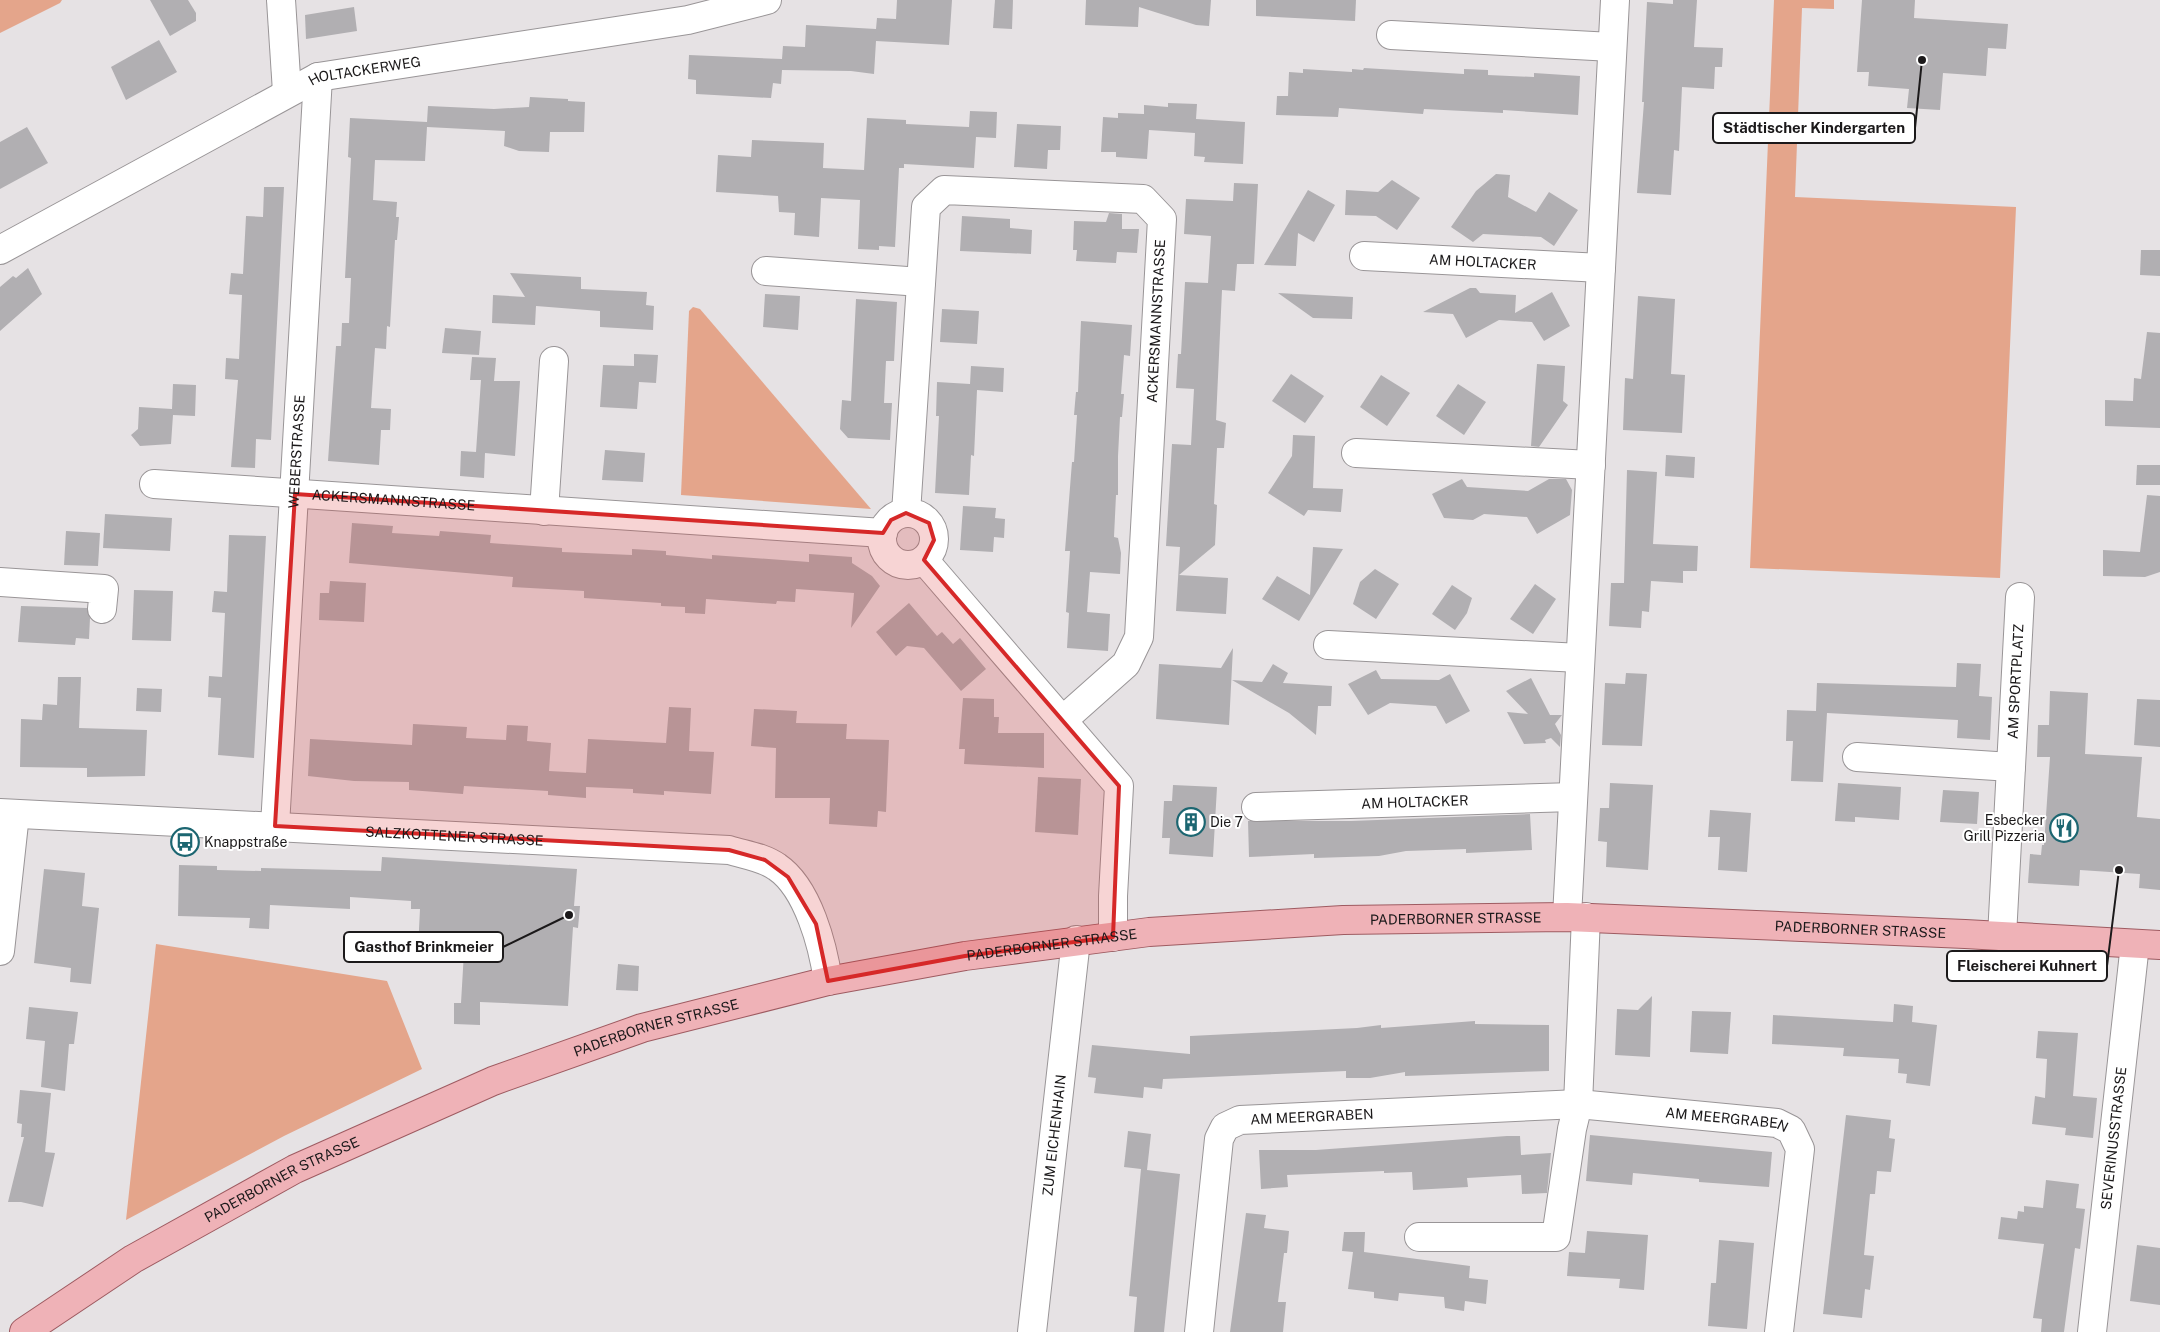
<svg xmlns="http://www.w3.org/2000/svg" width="2160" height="1332" font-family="'Public Sans',sans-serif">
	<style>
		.green { fill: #e4a58b }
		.building { fill: #b1afb2 }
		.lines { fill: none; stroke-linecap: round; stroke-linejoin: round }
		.minor-casing { stroke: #999597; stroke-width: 30 }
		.major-casing { stroke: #9e5b61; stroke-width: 30 }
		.minor { stroke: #fff; stroke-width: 28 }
		.major { stroke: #efb2b7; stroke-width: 28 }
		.marked { fill: #d62828; fill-opacity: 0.2; stroke: #d62828; stroke-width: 4; stroke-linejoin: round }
		.labels { text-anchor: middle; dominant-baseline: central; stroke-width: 4; stroke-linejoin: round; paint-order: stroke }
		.street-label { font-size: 14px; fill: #1b191a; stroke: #fff }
		.poi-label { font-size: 14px; fill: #1b191a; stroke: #fff; text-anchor: start }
		.leader { fill: none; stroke: #1b191a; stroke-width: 2 }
		.callout-dot { fill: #1b191a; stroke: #fff; stroke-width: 2 }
		.callout { fill: #fff; stroke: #1b191a; stroke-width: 2 }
		.callout-label { font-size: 15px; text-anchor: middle; font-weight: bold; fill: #1b191a }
	</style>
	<rect width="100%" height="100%" fill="#e6e2e4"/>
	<g class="green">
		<polygon points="0,0 62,0 60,3 0,33"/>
		<polygon points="1774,0 1834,0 1834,9 1802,8 1795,197 2016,207 2000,578 1750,568"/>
		<polygon points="693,307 700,309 871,509 681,495 689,311"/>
		<polygon points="156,944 387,981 422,1069 284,1136 126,1220"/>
	</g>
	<g class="building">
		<polygon points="150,0 188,0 196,13 196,21 170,36"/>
		<polygon points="897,0 952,0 949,45 876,41 874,74 851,71 782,70 781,84 773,83 771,98 696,94 696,80 688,79 689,55 782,59 783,46 805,47 806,25 876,29 877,18 896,19"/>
		<polygon points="995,0 1013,0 1012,29 993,28"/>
		<polygon points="1086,0 1211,0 1209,26 1196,25 1139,7 1138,27 1085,25"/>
		<polygon points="1256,0 1356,0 1355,21 1256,16"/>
		<polygon points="1673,0 1697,0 1694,47 1723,48 1722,67 1715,67 1714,89 1682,87 1679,151 1674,150 1671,195 1637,193 1644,102 1642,102 1647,2 1673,4"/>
		<polygon points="1862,0 1915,0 1914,18 2008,24 2006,49 1988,48 1986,76 1943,73 1940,110 1907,108 1909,89 1868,86 1869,72 1857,72"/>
		<polygon points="354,7 357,31 306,39 305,15"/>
		<polygon points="159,40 177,72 126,100 111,67"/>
		<polygon points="1364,68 1464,74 1464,69 1488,70 1488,75 1534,77 1534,73 1580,76 1578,115 1503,110 1503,113 1424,109 1423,114 1339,108 1338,117 1276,115 1277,96 1288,96 1289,72 1303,73 1303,69 1352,72 1352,69 1363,70"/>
		<polygon points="530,97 568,99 568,101 585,102 584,132 550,132 549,152 519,151 504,146 505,131 427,127 425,161 375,160 373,200 397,202 396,217 399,217 397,240 395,240 390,327 387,326 386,349 375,348 371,408 391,409 390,430 381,430 379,465 328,461 336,346 341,346 342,323 349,323 351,278 345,278 351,158 348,157 350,118 427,122 428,106 494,109 529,107"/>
		<polygon points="1168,103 1197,104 1196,119 1245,122 1243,164 1204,162 1205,157 1194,156 1195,133 1149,130 1147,159 1116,157 1116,152 1101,152 1103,117 1118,118 1118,113 1144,114 1144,105 1168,107"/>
		<polygon points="970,111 997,112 996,138 976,137 974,168 904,164 904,168 899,168 895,247 879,246 879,250 858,249 860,200 821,198 819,237 794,235 795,213 779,212 778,196 716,192 718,155 751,157 752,140 824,143 823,168 864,170 867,118 906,120 906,124 969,127"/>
		<polygon points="1017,124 1061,126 1060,150 1048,150 1047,169 1014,167"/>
		<polygon points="27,127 48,163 0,189 0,142"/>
		<polygon points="1496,174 1510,175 1508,197 1536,212 1549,192 1578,210 1554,246 1541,237 1483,234 1473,242 1451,227 1476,191"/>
		<polygon points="1392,180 1420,198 1397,230 1376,216 1345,215 1346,190 1378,192"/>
		<polygon points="1234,183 1258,184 1254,264 1237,264 1235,291 1222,290 1216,420 1226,423 1224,448 1217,448 1214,504 1217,505 1215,545 1179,575 1228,578 1226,614 1176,611 1180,547 1166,546 1172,444 1191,445 1194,389 1176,388 1178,354 1181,354 1185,282 1208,283 1211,236 1184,234 1186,199 1233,201"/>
		<polygon points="264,187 284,187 271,440 256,439 255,468 231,467 238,380 225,379 226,358 239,359 242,295 229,294 231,273 243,274 246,216 263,217"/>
		<polygon points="1308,190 1335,205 1314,242 1298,233 1296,266 1264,265"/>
		<polygon points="1109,213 1122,214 1122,229 1139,229 1137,253 1117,252 1116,263 1076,261 1077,250 1073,250 1074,221 1106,222"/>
		<polygon points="962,216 1010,219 1010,228 1032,230 1031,254 960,251"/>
		<polygon points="2141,250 2160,250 2160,276 2140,275"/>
		<polygon points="28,268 42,294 0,331 0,287 13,276 16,278"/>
		<polygon points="510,273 581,277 581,289 647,292 646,305 654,306 653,330 600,327 600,311 536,306 535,325 492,323 493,295 525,297"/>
		<polygon points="1470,288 1476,288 1480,293 1516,295 1515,313 1552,292 1570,326 1544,341 1532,322 1499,320 1466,338 1453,314 1423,312"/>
		<polygon points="1278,293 1353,297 1352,319 1313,318"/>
		<polygon points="765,294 800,296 798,330 763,327"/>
		<polygon points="1638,296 1675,299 1671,374 1685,375 1682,433 1623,430 1625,378 1633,379"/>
		<polygon points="856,299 897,302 894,361 886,361 884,403 892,403 890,440 848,438 840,429 842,400 851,401"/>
		<polygon points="942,309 979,311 977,344 940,342"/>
		<polygon points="1081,321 1132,325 1130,356 1124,355 1121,394 1124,394 1123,406 1122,417 1120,417 1118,456 1118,495 1116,495 1114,537 1118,538 1121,553 1120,574 1090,572 1087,612 1110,614 1108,651 1067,648 1069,613 1066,612 1070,551 1065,551 1072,462 1074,462 1077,415 1074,415 1075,403 1076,392 1078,392"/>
		<polygon points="445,328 481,331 479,355 442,353"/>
		<polygon points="2147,332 2160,333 2160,428 2105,426 2105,400 2133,401 2134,378 2141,379"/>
		<polygon points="634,354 658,355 656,383 639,382 637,409 600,407 603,365 634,366"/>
		<polygon points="472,357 496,358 494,381 520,381 515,456 485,453 484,478 460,476 461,451 476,452 481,380 470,380"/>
		<polygon points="1537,364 1565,366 1563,401 1568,405 1539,447 1531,446"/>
		<polygon points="971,366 1004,368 1003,392 977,390 974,456 971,455 969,495 935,493 939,416 936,416 937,382 970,384"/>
		<polygon points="1291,374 1324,396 1305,423 1272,401"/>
		<polygon points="1381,375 1410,393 1387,426 1360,407"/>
		<polygon points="173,384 196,385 195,416 173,415 171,444 140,446 131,435 138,429 139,407 172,409"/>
		<polygon points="1458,384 1486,402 1464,435 1436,416"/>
		<polygon points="1293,435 1315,436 1313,488 1343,489 1341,512 1308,510 1304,516 1268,493 1292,456"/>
		<polygon points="605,450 645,453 643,482 602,480"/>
		<polygon points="1666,455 1695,457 1694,478 1665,476"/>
		<polygon points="2137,465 2160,465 2160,485 2136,485"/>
		<polygon points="1627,470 1657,472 1653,544 1698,546 1697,571 1683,571 1683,583 1651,581 1649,612 1642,611 1641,628 1609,626 1611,583 1624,583"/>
		<polygon points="1462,479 1467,487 1528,491 1549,479 1566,479 1572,490 1570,515 1537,534 1527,517 1484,514 1473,520 1444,518 1432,494"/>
		<polygon points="2147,495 2160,496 2160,572 2145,577 2103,576 2103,550 2140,552"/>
		<polygon points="963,506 996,508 995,518 1005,519 1004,538 994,537 993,552 960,550"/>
		<polygon points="105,514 172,518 170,551 103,548"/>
		<polygon points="352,523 393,526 392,533 439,536 440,531 491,535 490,543 562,548 562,552 632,555 632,549 666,551 666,555 712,559 712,555 809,562 809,554 852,557 852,563 872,576 880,586 851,628 854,593 796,589 795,602 777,601 776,604 706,599 705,614 685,613 685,607 661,606 661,603 584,598 584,591 512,587 513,577 349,563"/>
		<polygon points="66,531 100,533 98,566 64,565"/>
		<polygon points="229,535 266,536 254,758 218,755 221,698 208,697 209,676 222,677 225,613 212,612 214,591 227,592"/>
		<polygon points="1313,547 1343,549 1299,621 1262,599 1277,576 1310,595"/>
		<polygon points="1375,569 1399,584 1376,619 1353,604 1360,582"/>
		<polygon points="330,581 366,583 364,622 319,620 320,593 329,593"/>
		<polygon points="1535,584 1556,599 1533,634 1510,619"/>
		<polygon points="1452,585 1472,598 1467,613 1455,630 1432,614"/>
		<polygon points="134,590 173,591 171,641 132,640"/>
		<polygon points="909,603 937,636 942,632 953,644 960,638 986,669 961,691 924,648 907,646 896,656 876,632"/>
		<polygon points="21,606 87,608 90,618 89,639 76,638 75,645 18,642"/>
		<polygon points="1233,648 1229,725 1156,719 1159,664 1221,668"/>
		<polygon points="1957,663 1981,664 1979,696 1992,697 1990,740 1957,738 1958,720 1827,713 1823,782 1791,781 1793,741 1786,741 1787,710 1816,711 1817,683 1956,687"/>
		<polygon points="1273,664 1288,673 1283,683 1332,686 1331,706 1318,706 1316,735 1289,713 1232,680 1262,682"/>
		<polygon points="1376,670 1381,679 1439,680 1450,674 1470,711 1446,724 1436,706 1390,703 1368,715 1348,684"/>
		<polygon points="1626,673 1647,674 1642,746 1602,745 1605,683 1625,684"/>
		<polygon points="58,677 81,677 79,728 147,730 145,776 87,777 87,768 20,767 21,719 42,720 43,704 57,705"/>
		<polygon points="1531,678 1550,715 1562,715 1555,724 1561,735 1560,747 1551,738 1545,740 1546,743 1524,744 1507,712 1528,714 1506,691"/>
		<polygon points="137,688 162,689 161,712 136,711"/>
		<polygon points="2050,691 2088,693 2085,754 2142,757 2137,817 2160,819 2160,890 2139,888 2140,874 2080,870 2079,886 2028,883 2030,854 2041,855 2042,845 2044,845 2050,757 2037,757 2038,725 2049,725"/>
		<polygon points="963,698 994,699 994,717 999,717 998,733 1044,733 1044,768 964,764 965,749 959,749"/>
		<polygon points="2137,699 2160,700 2160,747 2134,745"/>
		<polygon points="669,707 691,708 689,751 714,752 711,794 664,791 664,795 633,793 633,789 586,787 586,798 548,795 548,791 464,786 463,794 409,790 409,782 354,781 308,776 310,739 412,745 413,724 467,727 466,738 506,740 507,725 528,726 527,741 551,743 549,771 586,773 588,739 666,743"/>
		<polygon points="754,709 797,711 796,723 847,724 846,739 889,740 886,812 878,811 877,827 829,824 830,798 775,798 776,748 751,746"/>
		<polygon points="1038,777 1081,779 1078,835 1035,832"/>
		<polygon points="1610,783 1653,785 1648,870 1606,867 1607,842 1598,841 1600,808 1609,808"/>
		<polygon points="1838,783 1901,787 1899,820 1855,817 1855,822 1835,821"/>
		<polygon points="1173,785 1217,787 1213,857 1169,854 1170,838 1162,838 1164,801 1172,801"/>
		<polygon points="1943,790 1979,792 1977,824 1940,822"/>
		<polygon points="1710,810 1751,813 1747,872 1718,870 1720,837 1708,837"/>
		<polygon points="1530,814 1532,850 1466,853 1466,849 1406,851 1379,856 1314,858 1314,854 1249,857 1248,821 1351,821"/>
		<polygon points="382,857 577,869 574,906 580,906 578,928 573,927 568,1006 480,1002 480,1025 454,1024 454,1003 461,1003 464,952 418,949 420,909 411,909 411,901 350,897 350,909 270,905 269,929 249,928 250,918 178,916 179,865 217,866 217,870 261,871 261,868 381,871"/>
		<polygon points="44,869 85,873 82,906 99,908 91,984 70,982 71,968 34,963"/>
		<polygon points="618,964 639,966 638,991 616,990"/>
		<polygon points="1652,996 1650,1057 1615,1055 1617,1009 1638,1010"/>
		<polygon points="1894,1004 1913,1006 1912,1022 1937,1025 1930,1086 1906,1083 1907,1074 1898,1073 1899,1059 1843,1056 1844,1048 1772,1044 1773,1015 1893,1022"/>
		<polygon points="29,1007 78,1012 74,1044 69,1044 65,1091 41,1087 45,1041 26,1039"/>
		<polygon points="1692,1011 1731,1012 1728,1054 1690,1052"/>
		<polygon points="1475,1021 1475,1024 1549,1025 1549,1071 1405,1076 1405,1072 1370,1078 1346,1078 1346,1071 1163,1079 1162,1089 1144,1087 1143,1098 1094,1093 1096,1078 1088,1077 1092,1045 1190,1054 1190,1036 1357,1028 1381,1025 1381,1028"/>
		<polygon points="2038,1031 2078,1033 2073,1096 2097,1098 2093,1138 2065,1135 2066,1128 2032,1124 2035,1096 2045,1098 2047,1059 2036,1058"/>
		<polygon points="20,1090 51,1093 45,1152 55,1153 43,1207 21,1202 8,1202 24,1137 21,1137 22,1124 17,1123"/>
		<polygon points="1846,1115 1891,1120 1889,1138 1895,1139 1891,1172 1877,1171 1875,1194 1870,1194 1864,1255 1874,1256 1870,1290 1865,1289 1862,1318 1823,1314"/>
		<polygon points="1128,1131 1151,1134 1147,1170 1180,1174 1164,1332 1134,1332 1137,1297 1129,1296 1141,1169 1124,1167"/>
		<polygon points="1590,1135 1772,1152 1769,1187 1699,1182 1699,1179 1633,1173 1632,1185 1586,1181"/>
		<polygon points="1507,1136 1520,1136 1521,1155 1551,1153 1547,1193 1522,1194 1521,1175 1467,1178 1468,1187 1413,1190 1412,1172 1384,1173 1384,1171 1287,1175 1288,1187 1261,1189 1259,1150 1316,1150"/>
		<polygon points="2046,1180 2079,1184 2076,1208 2085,1209 2080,1249 2075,1248 2064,1332 2041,1332 2042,1319 2033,1318 2044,1244 1998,1239 2001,1217 2017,1219 2018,1211 2024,1212 2024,1206 2043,1208"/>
		<polygon points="1246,1213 1266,1215 1264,1228 1289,1231 1287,1253 1284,1253 1278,1302 1286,1302 1283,1332 1230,1332"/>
		<polygon points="1587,1231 1648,1235 1644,1290 1619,1288 1620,1279 1567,1276 1569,1252 1585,1253"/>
		<polygon points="1344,1232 1365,1232 1364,1252 1470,1266 1469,1278 1488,1280 1486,1304 1465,1301 1464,1311 1445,1308 1444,1297 1399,1293 1398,1301 1374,1298 1374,1292 1348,1289 1353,1252 1342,1251"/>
		<polygon points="1719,1240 1754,1243 1747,1329 1708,1326 1711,1283 1716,1283"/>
		<polygon points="2137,1245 2160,1248 2160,1305 2130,1301"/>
	</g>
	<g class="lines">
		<defs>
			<g id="minor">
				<polyline points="281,0 287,92"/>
				<polyline points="1391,35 1612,47"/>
				<path id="s1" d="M0 250 318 77 688 20 767 0"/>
				<path id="s2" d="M1364 256 1601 268"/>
				<polyline points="766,271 921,282"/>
				<polyline points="1356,453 1591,465"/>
				<path id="s3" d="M154 484 883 533"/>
				<polyline points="544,511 554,361"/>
				<polyline points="906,513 926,207 944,190 1143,199 1162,219 1139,637 1126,664 1063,720"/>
				<circle cx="908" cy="539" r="26"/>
				<polyline points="924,560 1119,786 1113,896 1113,937"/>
				<polyline points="0,582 104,589 102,609"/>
				<polyline points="1328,645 1580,658"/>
				<polyline points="1857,757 2011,767"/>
				<path id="s4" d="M1256 807 1573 797"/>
				<path id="s5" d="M0 813 729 850C745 855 763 857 777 867 808 888 823 946 828 981"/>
				<path id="s6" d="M275 826 318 77"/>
				<polyline points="1567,917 1615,0"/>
				<path id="s7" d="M2002 936 2020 597"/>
				<polyline points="0,951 15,814"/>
				<polyline points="1419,1237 1556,1237 1572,1129 1578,1104 1586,917"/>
				<path id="s8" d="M1032 1332 1076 940"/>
				<path id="s9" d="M1199 1332 1219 1139 1225 1127 1240 1120 1578 1104 1777 1123 1791 1130 1800 1149 1779 1332"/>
				<path id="s10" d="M2092 1332 2135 944"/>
			</g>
			<g id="major">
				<path id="s11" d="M24 1332 133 1259 295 1169 493 1081 642 1028 828 981 965 956 1149 932 1343 920 1567 917 1965 934 2160 945"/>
			</g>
		</defs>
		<use href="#minor" class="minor-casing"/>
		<use href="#major" class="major-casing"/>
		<use href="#minor" class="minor"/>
		<use href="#major" class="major"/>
	</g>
	<path class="marked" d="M295 494 883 533 891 520 906 513 929 523 934 540 924 560 1119 786 1113 937 965 956 828 981 816 924 788 877 765 860 729 850 275 826Z"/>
	<defs>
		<symbol id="building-ring" viewBox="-11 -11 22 22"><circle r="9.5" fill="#fff" stroke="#1c6671" stroke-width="1.5"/><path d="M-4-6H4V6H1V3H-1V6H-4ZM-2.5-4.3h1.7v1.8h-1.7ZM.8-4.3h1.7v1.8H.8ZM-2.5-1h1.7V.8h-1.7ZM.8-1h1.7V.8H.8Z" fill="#1c6671"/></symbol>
		<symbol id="restaurant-ring" viewBox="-11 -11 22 22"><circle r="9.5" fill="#fff" stroke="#1c6671" stroke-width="1.5"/><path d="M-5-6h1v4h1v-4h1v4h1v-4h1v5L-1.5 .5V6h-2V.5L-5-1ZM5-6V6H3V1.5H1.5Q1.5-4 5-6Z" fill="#1c6671"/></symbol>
		<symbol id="bus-ring" viewBox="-11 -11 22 22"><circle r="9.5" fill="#fff" stroke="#1c6671" stroke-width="1.5"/><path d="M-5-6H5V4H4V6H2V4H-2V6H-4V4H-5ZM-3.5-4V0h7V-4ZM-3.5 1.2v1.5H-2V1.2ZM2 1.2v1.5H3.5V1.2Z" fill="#1c6671"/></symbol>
	</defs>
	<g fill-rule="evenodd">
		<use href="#building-ring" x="1175" y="806" width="32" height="32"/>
		<use href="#restaurant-ring" x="2048" y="812" width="32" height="32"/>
		<use href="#bus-ring" x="169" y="826" width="32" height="32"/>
	</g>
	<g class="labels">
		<g class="street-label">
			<text stroke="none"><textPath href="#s1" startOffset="409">HOLTACKERWEG</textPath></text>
			<text stroke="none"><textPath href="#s2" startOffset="119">AM HOLTACKER</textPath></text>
			<text transform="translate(1156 321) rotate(-87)">ACKERSMANNSTRASSE</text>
			<text stroke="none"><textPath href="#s6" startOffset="375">WEBERSTRASSE</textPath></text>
			<text stroke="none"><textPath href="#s3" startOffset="240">ACKERSMANNSTRASSE</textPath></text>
			<text stroke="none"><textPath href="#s7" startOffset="255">AM SPORTPLATZ</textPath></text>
			<text stroke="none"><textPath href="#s4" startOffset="159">AM HOLTACKER</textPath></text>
			<text stroke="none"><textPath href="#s5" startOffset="455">SALZKOTTENER STRASSE</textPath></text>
			<text stroke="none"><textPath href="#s11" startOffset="1515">PADERBORNER STRASSE</textPath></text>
			<text stroke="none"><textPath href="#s11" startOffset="1920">PADERBORNER STRASSE</textPath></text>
			<text stroke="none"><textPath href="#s11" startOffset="1110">PADERBORNER STRASSE</textPath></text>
			<text stroke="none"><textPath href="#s11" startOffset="705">PADERBORNER STRASSE</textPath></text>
			<text stroke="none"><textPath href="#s9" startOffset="296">AM MEERGRABEN</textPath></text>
			<text stroke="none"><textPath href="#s9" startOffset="712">AM MEERGRABEN</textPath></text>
			<text stroke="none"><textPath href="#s8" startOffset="198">ZUM EICHENHAIN</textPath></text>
			<text stroke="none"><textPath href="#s10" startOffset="195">SEVERINUSSTRASSE</textPath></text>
			<text stroke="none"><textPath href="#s11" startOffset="300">PADERBORNER STRASSE</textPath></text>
		</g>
		<g class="poi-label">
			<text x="2045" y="820" text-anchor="end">Esbecker<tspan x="2045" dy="16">Grill Pizzeria</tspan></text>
			<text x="1210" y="822">Die 7</text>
			<text x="204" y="842">Knappstraße</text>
		</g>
	</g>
	<path class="leader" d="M1922 60L1915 128M569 915L503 947M2119 870L2107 966"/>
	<g class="callout-dot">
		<circle cx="1922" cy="60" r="5"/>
		<circle cx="569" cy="915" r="5"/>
		<circle cx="2119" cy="870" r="5"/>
	</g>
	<g class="callout">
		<rect x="1713" y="113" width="202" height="30" rx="5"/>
		<rect x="344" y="932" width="159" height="30" rx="5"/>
		<rect x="1947" y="951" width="160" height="30" rx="5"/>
	</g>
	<g class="callout-label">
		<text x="1814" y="133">Städtischer Kindergarten</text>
		<text x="424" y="952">Gasthof Brinkmeier</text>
		<text x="2027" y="971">Fleischerei Kuhnert</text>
	</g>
</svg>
